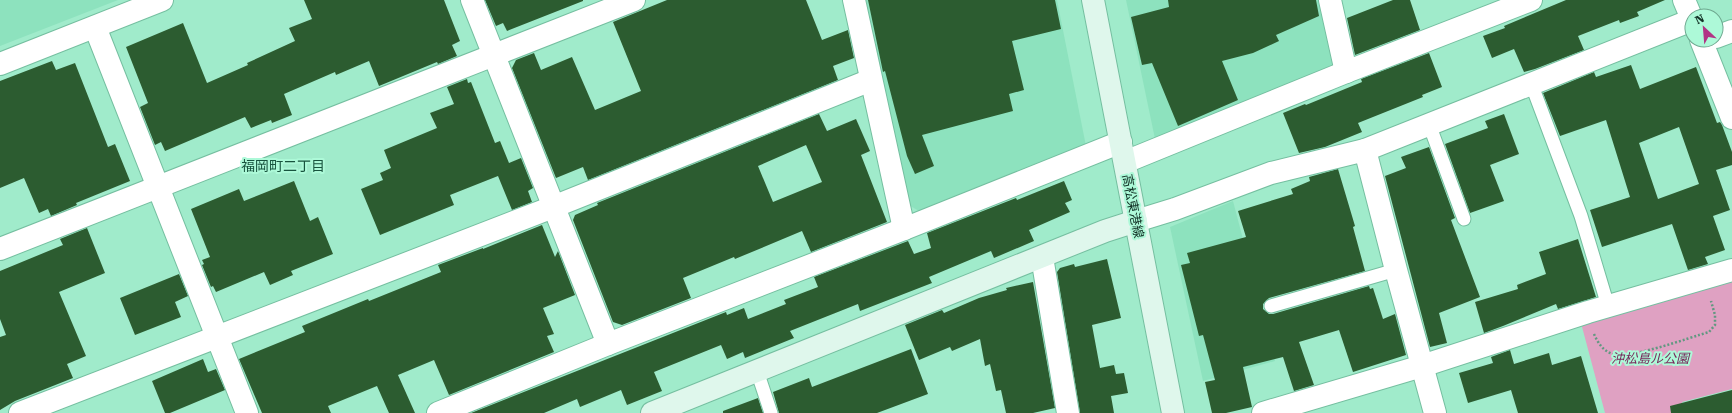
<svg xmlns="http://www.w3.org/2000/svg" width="1732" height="413" font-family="'Roboto Serif','Noto Sans JP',serif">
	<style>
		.built { fill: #8de2be }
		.green { fill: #dfa1c2 }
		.building { fill: #2c5c30; fill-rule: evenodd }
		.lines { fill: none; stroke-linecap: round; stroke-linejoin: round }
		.lane-casing { stroke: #75bfa0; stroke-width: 15 }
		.street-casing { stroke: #75bfa0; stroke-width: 24 }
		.secondary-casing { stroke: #75bfa0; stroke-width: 24 }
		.path { stroke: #619881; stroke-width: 2.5; stroke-dasharray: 2 2; stroke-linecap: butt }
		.lane { stroke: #fff; stroke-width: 13 }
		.street { stroke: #fff; stroke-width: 22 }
		.secondary { stroke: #dff7ec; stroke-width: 22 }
		.labels { text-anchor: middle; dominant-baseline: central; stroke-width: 4; stroke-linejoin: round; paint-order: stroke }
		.street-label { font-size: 13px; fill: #123125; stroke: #adf9d8 }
		.park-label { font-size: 13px; font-style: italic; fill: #772659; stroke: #adf9d8 }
		.neighbourhood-label { font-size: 14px; fill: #18533e; stroke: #adf9d8 }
	</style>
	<rect width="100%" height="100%" fill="#a0ebcb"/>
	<g class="built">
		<polygon points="0,0 118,0 0,46"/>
		<polygon points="866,0 1057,0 1086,146 919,211 907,204"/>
		<polygon points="1126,0 1320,0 1333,65 1155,139"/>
		<polygon points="1233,201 1275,361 1203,381 1170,227"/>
	</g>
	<polygon class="green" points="1732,276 1732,389 1682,402 1685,413 1605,413 1581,323"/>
	<g class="building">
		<polygon points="304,0 444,0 460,41 452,45 457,56 438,64 437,62 379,86 369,61 336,75 335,72 284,94 292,115 272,123 271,120 251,128 245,117 165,151 161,142 155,145 140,107 148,103 126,47 183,23 207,83 248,65 247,63 295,41 289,28 312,19"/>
		<polygon points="485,0 583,0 583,1 507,31 503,23 496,26"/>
		<polygon points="667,0 806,0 822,40 848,30 854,58 833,66 838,80 588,180 583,167 556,178 512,68 516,60 534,53 541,70 572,57 595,110 641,91 613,22"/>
		<polygon points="868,0 1055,0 1061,29 1012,41 1024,90 1009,94 1013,111 922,135 934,166 915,174 907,156 885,71 883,72"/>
		<polygon points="1168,0 1316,0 1319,16 1276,35 1279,41 1253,53 1222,61 1238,100 1178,126 1152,63 1142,65 1131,17 1169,7"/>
		<polygon points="1393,0 1410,0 1420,30 1355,55 1347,18"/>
		<polygon points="1566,0 1665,0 1637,12 1639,16 1620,23 1619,20 1578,36 1584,50 1535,69 1524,72 1514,49 1492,58 1483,36 1505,28 1504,26"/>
		<polygon points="1429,53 1442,87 1422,95 1423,97 1358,123 1362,132 1325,147 1299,153 1283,113 1305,104 1306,105 1362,82 1361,79"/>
		<polygon points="52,61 56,70 75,63 108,147 115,144 130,181 76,203 77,205 51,216 48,209 39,213 24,178 0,188 0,81"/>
		<path d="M1631 65 1640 89 1696 67 1717 123 1720 122 1722 125 1732 152V165L1716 170 1730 210 1713 216 1725 250 1705 257 1708 264 1688 270 1672 224 1602 247 1590 210 1630 197 1606 120 1560 136 1543 93 1594 72 1596 77ZM1679 127 1699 184 1658 199 1639 143Z"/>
		<polygon points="467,79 468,83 471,82 495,143 500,141 509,163 521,158 533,188 528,191 532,202 512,210 498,176 450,195 454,205 380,235 361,189 383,180 380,173 391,168 384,150 437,128 430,113 454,104 447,87"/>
		<path d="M819 114 827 131 856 119 870 151 861 155 887 222 811 252 802 231 735 259 734 257 683 278 691 298 622 325 613 322 573 220 575 215 598 205 597 203ZM806 145 822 182 773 202 758 166Z"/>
		<polygon points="1504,114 1519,154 1490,165 1504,201 1470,213 1445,144 1488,128 1485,121"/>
		<polygon points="1429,147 1455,218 1451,220 1480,297 1439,313 1447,343 1430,347 1385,176 1406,168 1401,157"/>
		<polygon points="1338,169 1355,226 1353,227 1365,271 1269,298 1263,304 1263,309 1269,314 1273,314 1369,286 1370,289 1373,288 1383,319 1395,314 1406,355 1353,372 1339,330 1299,342 1314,385 1294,391 1283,357 1243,367 1252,407 1226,413 1212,413 1205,382 1215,380 1203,335 1199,336 1181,265 1190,263 1187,253 1246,237 1238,211 1293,194 1291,189 1310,181 1309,177"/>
		<polygon points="294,181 310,221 318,217 333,254 291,271 293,275 270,285 264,272 216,292 213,286 211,287 202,265 204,264 202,260 210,257 191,209 239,189 244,201"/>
		<polygon points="1064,181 1072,200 1065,203 1070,212 1029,230 1034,241 994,258 991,251 929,277 932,283 860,311 858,304 790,331 794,338 745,358 743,352 727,359 721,345 654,372 662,391 627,405 621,390 580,407 577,399 544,413 471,413 726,312 727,315 744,308 748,319 786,304 784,300 818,287 814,277 908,241 914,254 931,248 927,233 1016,198 1017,200"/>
		<polygon points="542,225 555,257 558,251 575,295 543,308 554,334 547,336 554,352 449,395 434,360 398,375 415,413 389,413 377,386 328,406 331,413 262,413 239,359 305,332 302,326 368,299 369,301 441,272 438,265 483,248 483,249"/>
		<polygon points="87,228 105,273 59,292 86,356 67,364 73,378 15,401 0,410 0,337 6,335 0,319 0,271 63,245 60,239"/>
		<polygon points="1578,239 1596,297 1558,309 1556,304 1503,326 1484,333 1475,302 1518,289 1517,285 1546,274 1539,252"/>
		<polygon points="1107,259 1121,318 1092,325 1100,368 1114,365 1116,374 1124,373 1128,393 1111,396 1114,413 1080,413 1057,272 1060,268 1074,264 1075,267"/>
		<polygon points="179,274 188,296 175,302 181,317 135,335 120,298"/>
		<polygon points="1033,282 1055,408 1033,413 1006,413 1001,390 996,391 990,364 985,366 980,339 952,351 950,347 919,360 905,325 942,310 944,313 979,298 1007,290 1006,288"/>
		<polygon points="911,349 928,394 877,413 779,413 773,392 809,378 812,387"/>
		<polygon points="1510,350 1514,364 1549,353 1552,365 1581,356 1598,413 1518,413 1511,390 1468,403 1459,373 1493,363 1491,357"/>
		<polygon points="203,359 208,372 216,369 225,390 170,413 165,413 152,381"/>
		<polygon points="1732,390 1732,413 1671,413 1670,406"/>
		<polygon points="758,398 763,413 723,413 723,411"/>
	</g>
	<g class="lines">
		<defs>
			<g id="lane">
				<polyline points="1531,83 1581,216 1608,306"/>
				<polyline points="1429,124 1464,219"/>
				<polyline points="1271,306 1396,270"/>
				<polyline points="757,371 771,413"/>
			</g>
			<g id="street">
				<polyline points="472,0 608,344"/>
				<polyline points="854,0 904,229"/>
				<polyline points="1330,0 1346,72"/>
				<polyline points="1684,0 1692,19"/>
				<polyline points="95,27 247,413"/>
				<polyline points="1716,37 1732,31"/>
				<polyline points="1701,40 1732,118"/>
				<polyline points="0,64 162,0"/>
				<polyline points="1365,150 1396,270 1435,413"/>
				<polyline points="1125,162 1346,72 1531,0"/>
				<polyline points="1136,221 1175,209 1271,173 1365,150 1692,20"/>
				<polyline points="0,249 634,0"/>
				<polyline points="1042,257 1068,413"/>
				<polyline points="20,413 553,207 871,80"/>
				<polyline points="438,413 608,344 904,229 1121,142"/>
				<polyline points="1263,413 1422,366 1588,312 1732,270"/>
			</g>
			<g id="secondary">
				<polyline points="1093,0 1173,413"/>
				<polyline points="652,413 1105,231 1136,221"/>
			</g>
		</defs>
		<use href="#lane" class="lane-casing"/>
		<use href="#street" class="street-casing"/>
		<use href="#secondary" class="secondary-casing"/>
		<path class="path" d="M1594 334C1598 343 1603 351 1613 354 1631 359 1688 338 1709 332L1715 325V315L1711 301"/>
		<use href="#lane" class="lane"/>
		<use href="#street" class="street"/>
		<use href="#secondary" class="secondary"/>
	</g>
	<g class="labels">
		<g class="street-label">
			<text transform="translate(1133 206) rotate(79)">高松東港線</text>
		</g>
		<g class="park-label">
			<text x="1650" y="358">沖松島ル公園</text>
		</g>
		<g class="neighbourhood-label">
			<text x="283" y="166">福岡町二丁目</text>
		</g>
	</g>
	<g transform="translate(1704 28) rotate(334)"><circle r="19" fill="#adf9d8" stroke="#6fa990"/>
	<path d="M0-3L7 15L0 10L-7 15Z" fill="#b13484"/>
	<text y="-6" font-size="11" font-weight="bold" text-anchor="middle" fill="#123125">N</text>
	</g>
</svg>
